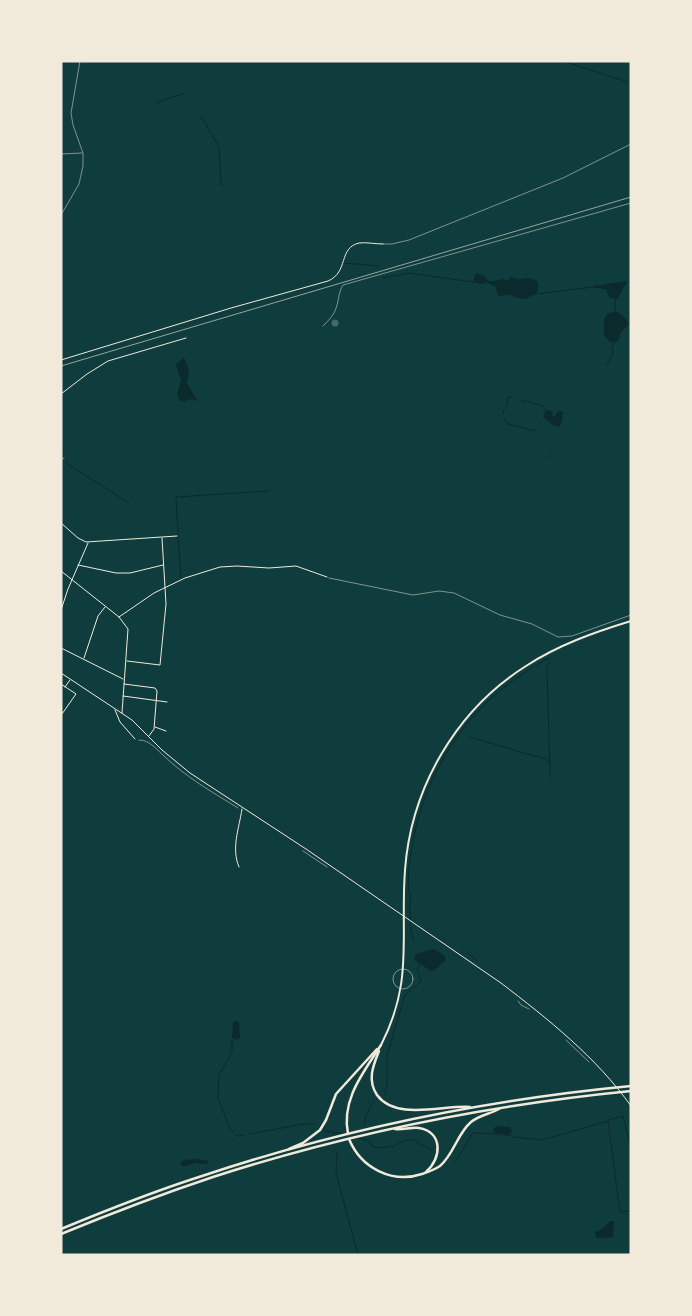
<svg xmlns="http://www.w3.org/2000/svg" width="692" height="1316" font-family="Arial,sans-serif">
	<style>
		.water { fill: #0a2a2b }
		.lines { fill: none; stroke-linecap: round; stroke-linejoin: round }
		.stream { stroke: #0a2a2b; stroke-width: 1 }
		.building { fill: #486865 }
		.path { stroke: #f1e9da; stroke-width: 0.5 }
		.service { stroke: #f1e9da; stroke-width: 0.5 }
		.minor { stroke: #f1e9da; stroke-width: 1 }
		.tertiary { stroke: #f1e9da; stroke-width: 1 }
		.trunk { stroke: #f1e9da; stroke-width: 2 }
		.motorway { stroke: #f1e9da; stroke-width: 2.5 }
		.rail { stroke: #97a49c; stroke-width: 1 }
	</style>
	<rect width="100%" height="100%" fill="#0f3d3e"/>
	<g class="water">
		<path d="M476 273 484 276 488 281H495L501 279 508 280 511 277C520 282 529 274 538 282V291C519 308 517 291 500 296L498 295 495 286 487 283 481 284 473 282Z"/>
		<polygon points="626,281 627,284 625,285 617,300 609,297 606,289 594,288 594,286"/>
		<polygon points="616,311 627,320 629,324 620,333 619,340 614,343 609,341 604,335 604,319 607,314"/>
		<polygon points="183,358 185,359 189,370 187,384 198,401 190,399 184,402 180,400 177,395 181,380 176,366 177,363"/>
		<polygon points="546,410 553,411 552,416 555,417 557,412 563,411 562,422 559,427 552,425 549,421 543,417"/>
		<polygon points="433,949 444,955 446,960 435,970 431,971 414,960 416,954"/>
		<polygon points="236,1021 239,1022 240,1037 237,1040 232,1038 233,1022"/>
		<polygon points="496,1126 511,1127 512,1132 508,1136 495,1133 493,1130"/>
		<polygon points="195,1159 209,1161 207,1164 194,1163 183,1167 180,1163 184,1160"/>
		<polygon points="610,1221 614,1221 613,1237 609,1238 596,1238 595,1232 602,1229"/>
	</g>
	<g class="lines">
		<g class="stream">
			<polyline points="563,61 631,83"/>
			<polyline points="156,103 181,94 185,94"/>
			<polyline points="201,116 219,147 221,186"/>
			<polyline points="345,263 378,266 378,267"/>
			<polyline points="383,277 383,278 409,273 473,282"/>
			<polyline points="535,294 594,287"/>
			<polyline points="615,299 615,311"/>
			<polyline points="607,364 613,353 612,347 614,343"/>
			<path d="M522 401C530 400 536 405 543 406L545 410"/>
			<polyline points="503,413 504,409 508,405 507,398 512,397"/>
			<polyline points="505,419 508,424 534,431 537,429"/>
			<polyline points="61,454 64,456"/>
			<polyline points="549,458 550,455"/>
			<polyline points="66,463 129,503"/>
			<polyline points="178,535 176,497 269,491"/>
			<polyline points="178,537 181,578"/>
			<polyline points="469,737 471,737"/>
			<polyline points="473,738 545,759 548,761"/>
			<polyline points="550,777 547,666 550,662"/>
			<path d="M414 941 411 931 410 909 409 906 411 898C406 885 409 866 411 853 421 782 460 715 521 675 530 669 540 662 550 658"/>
			<polyline points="466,951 477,961"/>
			<polyline points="232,1038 232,1052 219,1075 218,1099 230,1128 236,1136 245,1135"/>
			<polyline points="385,1094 387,1085 387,1055 405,995 420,982 421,980 417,969 420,963"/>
			<polyline points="609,1120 623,1116 631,1148"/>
			<polyline points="364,1125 366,1115 374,1101"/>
			<polyline points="324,1131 344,1134"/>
			<polyline points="250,1134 303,1124 315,1124"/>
			<polyline points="510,1135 513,1137 542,1140 608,1121 620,1212 631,1211"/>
			<polyline points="358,1138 369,1141 372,1146 378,1148 394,1146 406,1140 413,1140 432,1150"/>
			<polyline points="337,1152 336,1173 358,1255"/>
			<polyline points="455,1162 473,1133 498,1134"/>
		</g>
	</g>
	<circle class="building" cx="335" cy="323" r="3.5"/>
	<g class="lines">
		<g class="path">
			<polyline points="61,154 82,153"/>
			<polyline points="61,215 79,184 83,166 83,153 73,125 71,113 80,61"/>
			<path d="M323 326C329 320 335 314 337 305 339 298 339 291 343 285L631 203"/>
			<polyline points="61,460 64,458"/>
			<path d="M139 740C150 740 156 749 164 756 186 777 212 792 238 808"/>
			<polyline points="303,851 327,867"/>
			<polyline points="518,1001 521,1005 529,1009"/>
			<polyline points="566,1040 589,1062"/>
		</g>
		<g class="service">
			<polyline points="383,244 392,244 409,240 563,178 631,144"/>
			<polyline points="329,578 413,595 439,591 454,593 500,615 532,624 558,637 572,636 631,615"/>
			<circle cx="403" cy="979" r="10"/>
		</g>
		<g class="minor">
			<path d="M61 360 231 308 328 281C349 272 338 248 359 243 366 242 375 244 383 244"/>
			<polyline points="61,394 87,374 108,361 186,338"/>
			<polyline points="61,523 78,538 86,542 177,536"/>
			<polyline points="78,565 116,573 130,573 163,565"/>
			<polyline points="61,571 119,617 128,629 122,713"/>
			<polyline points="61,610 68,589 88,543"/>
			<polyline points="119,617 154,593 185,578 220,567 237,566 269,568 296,566 327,577"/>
			<polyline points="61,648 123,679"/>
			<polyline points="84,658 98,616 105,607"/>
			<polyline points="127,661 160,665 166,604 162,538"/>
			<polyline points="61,684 76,694 62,714"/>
			<polyline points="124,684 155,688 157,691 154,729 149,736"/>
			<polyline points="65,687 70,680"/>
			<polyline points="123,696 167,702"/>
			<polyline points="115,710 120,722 135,739"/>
			<polyline points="155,727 166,731"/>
			<path d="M239 867C231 848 239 829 242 809"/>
		</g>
		<path class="tertiary" d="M61 673 132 720 162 750 190 773 306 849 501 983C548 1019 596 1057 631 1106"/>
		<path class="trunk" d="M381 1045C414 981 400 937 405 870 411 788 456 710 526 666 558 645 595 632 631 621"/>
		<g class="motorway">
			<path d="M379 1051C373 1066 367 1080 377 1095 396 1121 443 1105 470 1107"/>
			<path d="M395 1129C403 1130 411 1127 419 1128 443 1132 442 1158 426 1172"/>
			<path d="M348 1134C341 1099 364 1072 381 1045"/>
			<path d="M349 1139C361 1168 392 1184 422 1174 428 1172 434 1170 440 1166 454 1154 457 1134 471 1122 480 1115 490 1114 499 1109"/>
			<polyline points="289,1149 303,1143 320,1130 326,1120 336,1094 377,1049"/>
			<path d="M61 1229C107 1210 152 1192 199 1177 339 1130 484 1100 631 1086"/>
			<path d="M61 1234C112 1213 162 1194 213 1177 349 1133 489 1105 631 1091"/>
		</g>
		<polyline class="rail" points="61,366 631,197"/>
	</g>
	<rect width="692" height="1316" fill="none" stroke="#f1e9da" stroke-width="125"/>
</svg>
